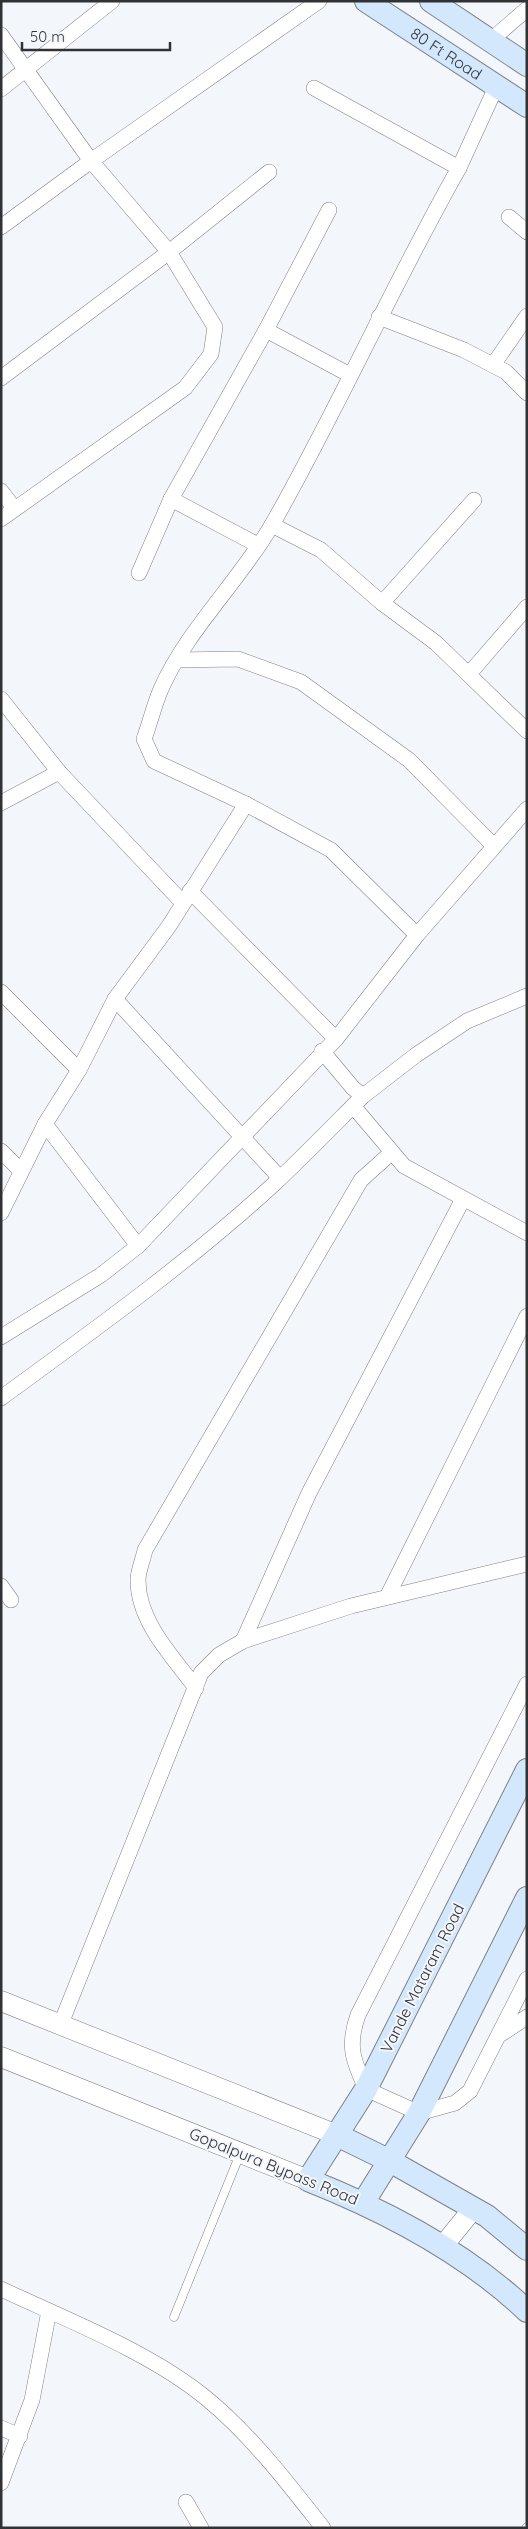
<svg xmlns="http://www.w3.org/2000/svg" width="528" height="2529" font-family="Quicksand,sans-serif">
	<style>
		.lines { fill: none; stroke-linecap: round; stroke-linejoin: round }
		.service-casing { stroke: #7e8185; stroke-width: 9 }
		.minor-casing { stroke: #7e8185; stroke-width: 16 }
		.tertiary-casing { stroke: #7e8185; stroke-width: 21 }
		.secondary-casing { stroke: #7e8185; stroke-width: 24 }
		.service { stroke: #fff; stroke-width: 8 }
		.minor { stroke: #fff; stroke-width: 15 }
		.tertiary { stroke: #fff; stroke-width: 20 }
		.secondary { stroke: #d3e8fd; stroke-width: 22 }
		.labels { text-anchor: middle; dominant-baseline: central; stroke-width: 4; stroke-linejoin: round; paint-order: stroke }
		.street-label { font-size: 16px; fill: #313234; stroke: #f3f7fb }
	</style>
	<rect width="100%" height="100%" fill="#f3f7fb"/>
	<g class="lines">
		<defs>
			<g id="service">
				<polyline points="174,2317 240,2154"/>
				<polyline points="526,2528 527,2527"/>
			</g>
			<g id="minor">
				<polyline points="1,35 91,161 319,1"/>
				<polyline points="490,41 527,9"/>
				<path d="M314 88 459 168C393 284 339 407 273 523 242 578 186 631 161 689 154 705 150 723 144 739L154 761 246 804 331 850 417 935"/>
				<polyline points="1,89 112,1"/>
				<polyline points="459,168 496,87"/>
				<polyline points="509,217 527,232"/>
				<polyline points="1,227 91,161 169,252 215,327 211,354 185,388 1,519"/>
				<polyline points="379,317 464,350 506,372 527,393"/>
				<polyline points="266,330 350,375"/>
				<polyline points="493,365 527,316"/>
				<polyline points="1,378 169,252 269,172"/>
				<polyline points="1,491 14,508"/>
				<polyline points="171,499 258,545"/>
				<polyline points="272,525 321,550 382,603 436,643 527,731"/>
				<polyline points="139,573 171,499 266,330 329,210"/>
				<polyline points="382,603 474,500"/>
				<polyline points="177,660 238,659 301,682 409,760 494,846"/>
				<polyline points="469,674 527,607"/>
				<polyline points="1,699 59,772 183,903"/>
				<polyline points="1,803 59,772"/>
				<polyline points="190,891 336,1039"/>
				<polyline points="1,992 79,1070"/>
				<polyline points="115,999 280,1178"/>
				<polyline points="322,1051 353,1088 363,1096 416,1055 467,1021 527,996"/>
				<polyline points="353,1106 404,1166 527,1233"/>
				<polyline points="45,1124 138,1246"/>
				<polyline points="1,1151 21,1171"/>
				<polyline points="1,1213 45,1124 79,1070 115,999 169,926 246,804"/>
				<polyline points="1,1337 101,1275 138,1246 336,1039 417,935 527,809"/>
				<path d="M1 1398C94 1330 189 1262 274 1184 304 1156 334 1125 363 1096"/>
				<polyline points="1,1586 11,1600"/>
				<polyline points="387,1597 527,1316"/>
				<polyline points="243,1641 309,1493 463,1199"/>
				<path d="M527 1684 358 2015C347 2046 353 2060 366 2089L419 2113 455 2103 470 2091 527 1979"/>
				<path d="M196 1688C173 1657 138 1622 138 1580 138 1571 143 1560 145 1550L361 1180 391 1153"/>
				<polyline points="60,2026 201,1673 219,1655 243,1641 351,1606 527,1564"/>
				<polyline points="501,2034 527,2017"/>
				<path d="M1 2289C67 2320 150 2352 206 2398 251 2435 287 2482 323 2528"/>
				<polyline points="1,2428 20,2436"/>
				<polyline points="1,2483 32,2400 49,2311"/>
				<polyline points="186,2502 201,2528"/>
			</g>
			<g id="tertiary">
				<polyline points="1,2001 337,2135"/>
				<polyline points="1,2057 308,2180"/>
				<polyline points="442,2247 473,2209"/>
			</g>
			<g id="secondary">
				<path id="s1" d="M366 1 527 106"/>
				<polyline points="431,1 527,65"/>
				<path d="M527 1770 366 2089 308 2180C386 2211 465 2252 527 2311"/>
				<polyline points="337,2135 390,2161 487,2216 527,2249"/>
				<polyline points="363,2203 419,2113 527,1898"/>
			</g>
		</defs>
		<use href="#service" class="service-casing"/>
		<use href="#minor" class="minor-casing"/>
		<use href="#tertiary" class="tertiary-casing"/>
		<use href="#secondary" class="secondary-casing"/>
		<use href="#service" class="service"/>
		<use href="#minor" class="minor"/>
		<use href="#tertiary" class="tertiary"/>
		<use href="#secondary" class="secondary"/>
	</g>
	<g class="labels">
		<g class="street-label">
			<text stroke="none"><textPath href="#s1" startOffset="96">80 Ft Road</textPath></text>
			<text transform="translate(422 1978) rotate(-63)">Vande Mataram Road</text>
			<text transform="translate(274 2166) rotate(22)">Gopalpura Bypass Road</text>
		</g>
	</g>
	<rect width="528" height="2529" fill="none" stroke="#313234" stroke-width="5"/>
	<path d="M22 42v8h148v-8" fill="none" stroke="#313234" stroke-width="2.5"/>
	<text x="30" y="42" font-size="15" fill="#313234" stroke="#f3f7fb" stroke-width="4" paint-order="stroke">50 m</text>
</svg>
